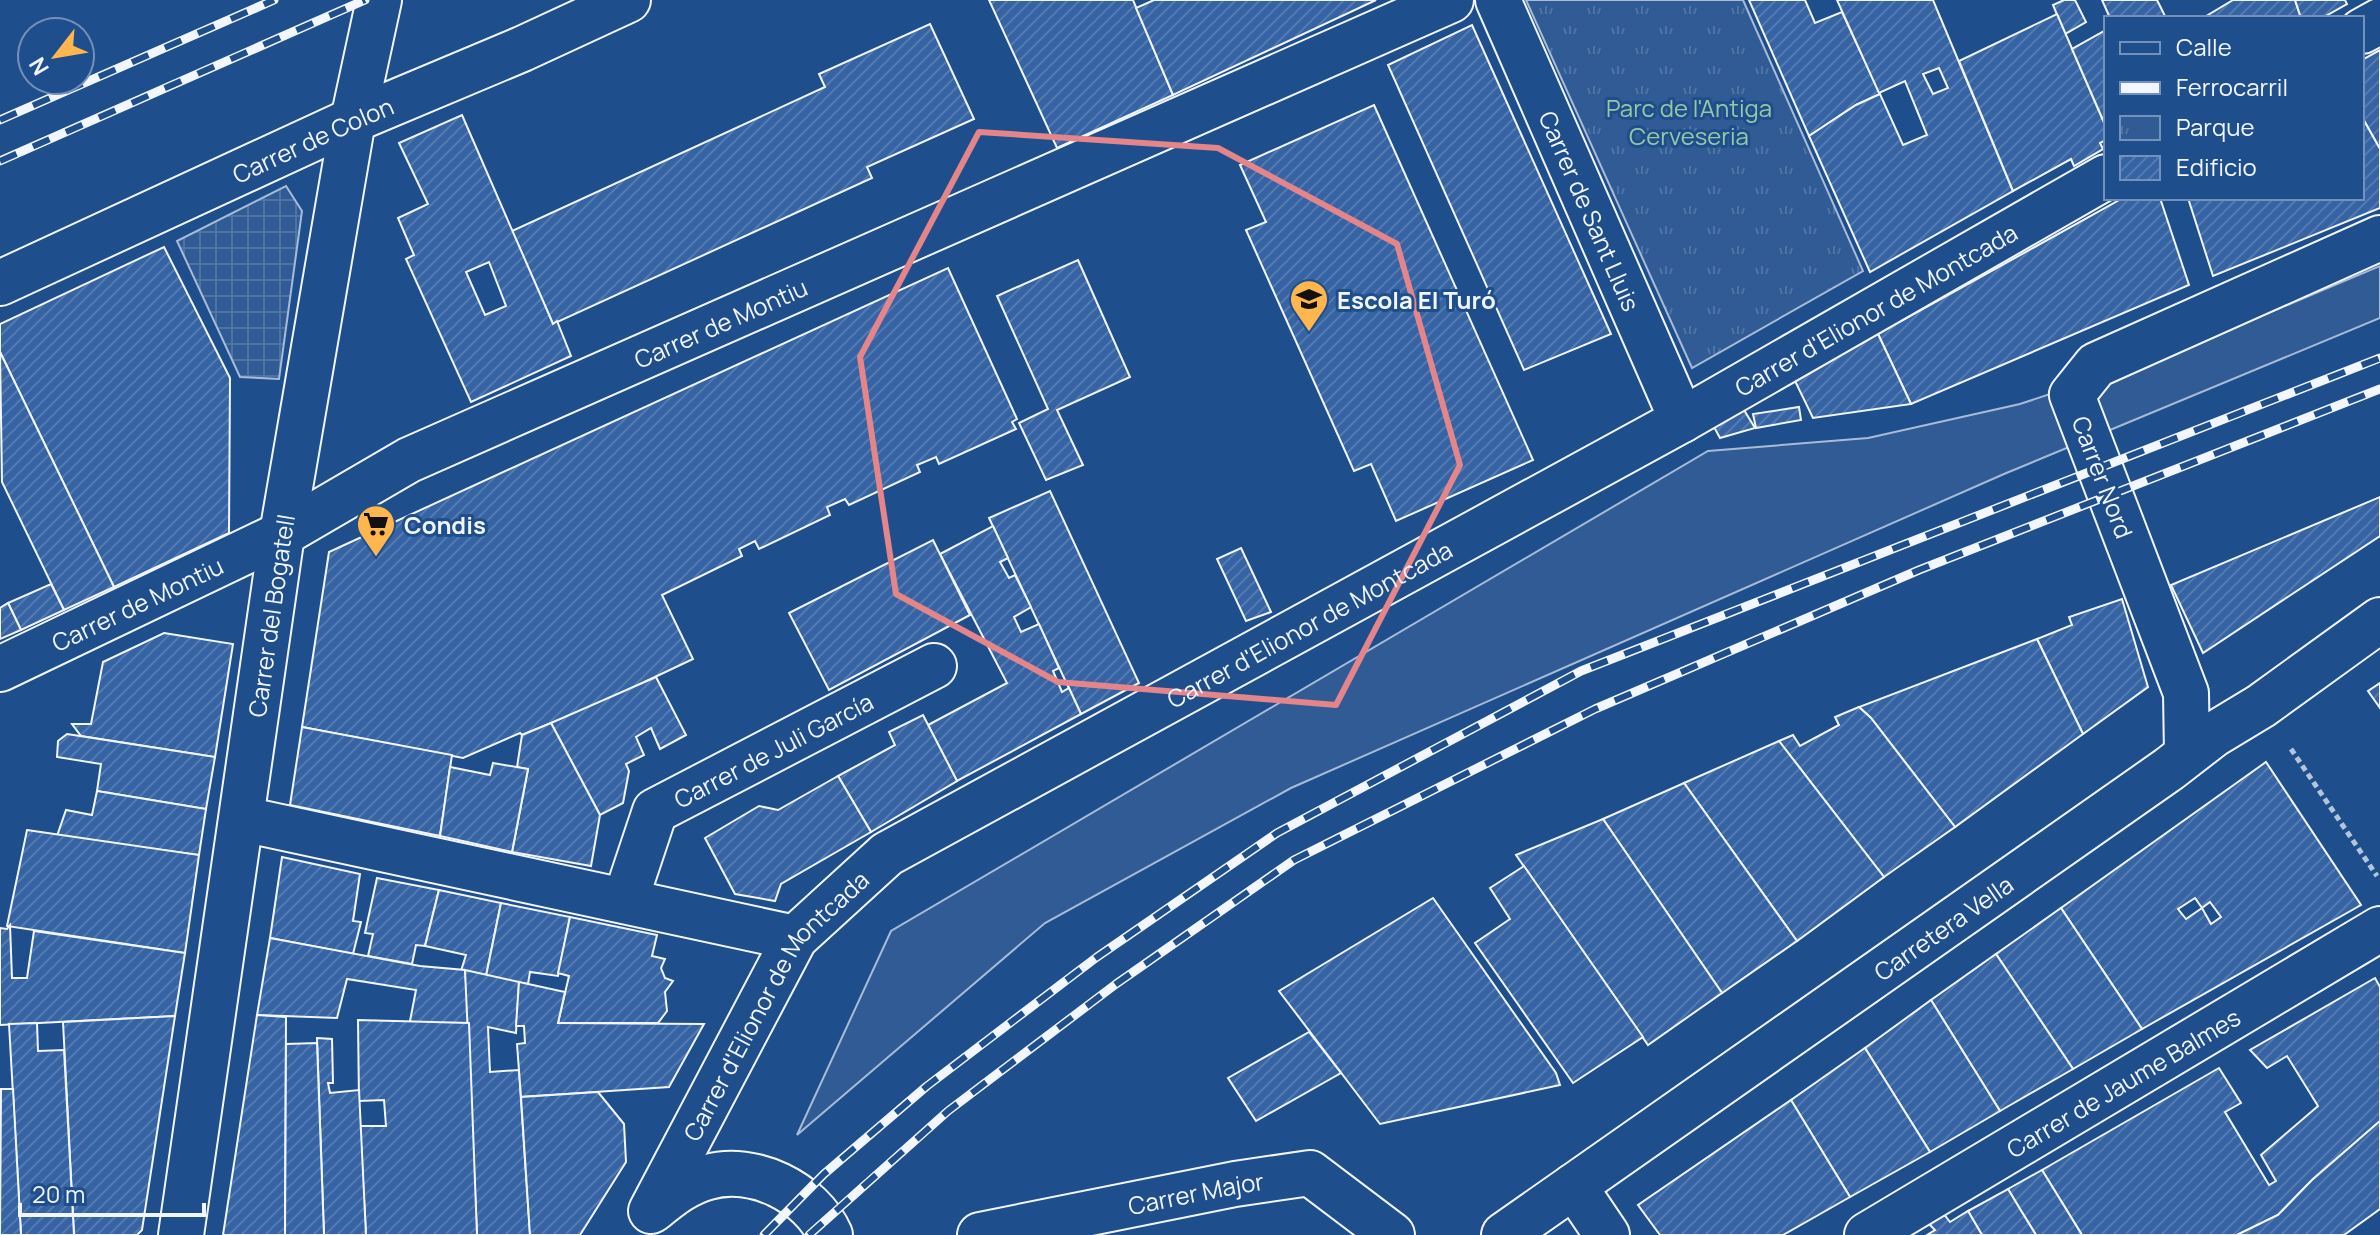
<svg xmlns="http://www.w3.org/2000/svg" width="2380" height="1235" font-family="Manrope,sans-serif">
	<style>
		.built { fill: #305b95; stroke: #a8bbd7; stroke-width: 2 }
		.park { fill: url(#park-tufts); stroke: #a8bbd7; stroke-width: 2 }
		.plaza { fill: url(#plaza-grid); stroke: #a8bbd7; stroke-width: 2 }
		.building { fill: url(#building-hatch); stroke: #f2f6ff; stroke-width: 2; fill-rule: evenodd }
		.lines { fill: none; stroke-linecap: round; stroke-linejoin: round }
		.minor-casing { stroke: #f2f6ff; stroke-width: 48 }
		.path { stroke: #b3c4dc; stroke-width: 5; stroke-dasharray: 6 4; stroke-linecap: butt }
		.minor { stroke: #1f4e8c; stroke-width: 44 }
		.rail-casing { stroke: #f2f6ff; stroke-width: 9 }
		.rail { stroke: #1f4e8c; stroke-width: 6; stroke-dasharray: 18; stroke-linecap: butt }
		.marked { fill: none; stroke: #e38589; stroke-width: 6; stroke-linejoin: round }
		.labels { text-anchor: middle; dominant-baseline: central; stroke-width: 6; stroke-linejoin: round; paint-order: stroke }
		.park-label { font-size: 24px; fill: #97c8a6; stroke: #1f4e8c }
		.street-label { font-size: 24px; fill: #f2f6ff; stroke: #1f4e8c }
		.poi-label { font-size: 24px; font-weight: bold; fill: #f2f6ff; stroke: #1f4e8c; text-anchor: start }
	</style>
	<defs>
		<pattern id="park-tufts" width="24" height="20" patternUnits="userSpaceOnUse" patternTransform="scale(2)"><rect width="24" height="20" fill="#305b95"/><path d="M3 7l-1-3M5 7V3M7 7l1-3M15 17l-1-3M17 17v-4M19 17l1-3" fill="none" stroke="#4e73a5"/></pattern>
		<pattern id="plaza-grid" width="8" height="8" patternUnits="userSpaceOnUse" patternTransform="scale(2)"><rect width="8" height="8" fill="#305b95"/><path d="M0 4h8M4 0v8" fill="none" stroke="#4e73a5"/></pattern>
		<pattern id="building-hatch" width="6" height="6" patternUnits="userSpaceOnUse" patternTransform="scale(2)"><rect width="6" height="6" fill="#3563a3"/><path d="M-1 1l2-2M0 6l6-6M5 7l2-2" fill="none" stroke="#537ab1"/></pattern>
	</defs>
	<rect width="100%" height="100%" fill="#1f4e8c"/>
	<polygon class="built" points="2380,266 2380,318 2004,474 1291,788 1045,923 797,1135 891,931 1708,451 1868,438 2020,404 2171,354"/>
	<polygon class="park" points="1526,0 1743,0 1863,271 1692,368"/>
	<polygon class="plaza" points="286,186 302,211 279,379 240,377 177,241"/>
	<g class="building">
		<polygon points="989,0 1133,0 1173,95 1057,148"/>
		<polygon points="1154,0 1376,0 1173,95 1136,8"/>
		<polygon points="1749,0 1805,0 1815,23 1842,12 1880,94 1856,105 1809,136"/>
		<path d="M1837 0H1933L2013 191 1870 272 1809 136 1856 105 1880 94 1903 145 1927 135 1905 81 1879 93ZM1939 68 1948 88 1933 94 1923 74Z"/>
		<polygon points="2064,0 2075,0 2086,22 2065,34 2053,5"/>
		<polygon points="2102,0 2157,0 2166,18 2110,18"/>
		<polygon points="2233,0 2295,0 2301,18 2203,18"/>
		<polygon points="2295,0 2345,0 2347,4 2322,18 2301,18"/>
		<polygon points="2057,14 2106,127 2106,140 2100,143 2103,149 2074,166 2071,159 2013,191 1959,61"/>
		<polygon points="930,24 974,119 867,167 872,178 553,324 512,231 825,87 819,74"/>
		<polygon points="1472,25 1611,334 1524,370 1388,65"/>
		<polygon points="2106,30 2106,127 2072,49"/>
		<polygon points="2380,50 2380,149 2362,117 2362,60"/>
		<polygon points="1374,105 1533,460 1396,521 1371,464 1354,471 1246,230 1266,222 1240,165"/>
		<path d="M462 115 553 324 557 321 571 356 471 402 406 259 414 255 398 218 428 204 399 143ZM489 262 506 306 485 315 466 272Z"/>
		<polygon points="2362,117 2380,149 2380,208 2213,276 2188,198 2362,198"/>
		<polygon points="2123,198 2160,198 2189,285 1911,404 1878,334"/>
		<polygon points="164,247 230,378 229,533 114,587 0,352 0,324"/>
		<polygon points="1078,260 1130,377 1057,410 1083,465 1046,480 1019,423 1048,409 997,296"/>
		<polygon points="948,268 1017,419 1012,422 1016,429 939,464 936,457 917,465 920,472 849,505 845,499 827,507 830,515 759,549 755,541 739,549 742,556 662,595 693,659 600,703 522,735 520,733 463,758 302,727 329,552"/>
		<polygon points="1878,334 1911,404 1813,418 1795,381"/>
		<polygon points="0,352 114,587 64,610 2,482"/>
		<polygon points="1799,407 1801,420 1756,428 1753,414"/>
		<polygon points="1744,410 1755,428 1720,438 1714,427"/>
		<polygon points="1050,491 1139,683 1081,714 989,518"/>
		<polygon points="2380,497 2380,536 2203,653 2171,585"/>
		<polygon points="993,526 1008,558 1000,562 1009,578 1015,575 1031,607 1014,617 1021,632 1039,624 1059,668 1053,671 1062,692 1069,688 1081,714 957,781 928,725 1007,683 940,554"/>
		<polygon points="933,540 970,615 829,690 789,613"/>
		<polygon points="1241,548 1271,612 1246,621 1217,559"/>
		<polygon points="51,584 64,610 21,630 8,603"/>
		<polygon points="2122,599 2148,687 2083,734 2037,639 2072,625 2069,617"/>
		<polygon points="8,603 21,630 0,639 0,608"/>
		<polygon points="164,633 233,644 215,757 81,736 72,724 91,724 103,662"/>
		<polygon points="2037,639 2083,734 1955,827 1871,718 1859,707"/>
		<polygon points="656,677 686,735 660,749 651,728 636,737 644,755 626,764 629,771 623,803 600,815 551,723"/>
		<polygon points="2380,683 2380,708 2368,691"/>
		<polygon points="1859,707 1871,718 1955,827 1884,877 1779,741 1793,735 1800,746 1839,725 1835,717"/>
		<polygon points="923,715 957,781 871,832 838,776 895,745 889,732"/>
		<polygon points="551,723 600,815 591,866 512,852 528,769 517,767 522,735"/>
		<polygon points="302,727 452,755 440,836 290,805"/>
		<polygon points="67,734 215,757 206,809 97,791 101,764 57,757 58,741"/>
		<polygon points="1779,741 1884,877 1797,941 1684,783"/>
		<path d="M2266 762 2361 905 2142 1029 2061 908ZM2195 898 2202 908 2186 919 2178 909ZM2210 902 2221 917 2211 924 2202 908Z"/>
		<polygon points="493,763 528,769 512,852 440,836 450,767 490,775"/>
		<polygon points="838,776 871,832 781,884 775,901 735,894 705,838 759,806 778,810"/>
		<polygon points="1684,783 1797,941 1722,993 1603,819"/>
		<polygon points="97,791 206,809 199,855 57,836 66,810 92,815"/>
		<polygon points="1603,819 1722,993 1648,1045 1516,855"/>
		<polygon points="27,830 199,855 185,953 7,926"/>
		<polygon points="282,857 360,874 353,921 361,922 353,954 270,938"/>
		<polygon points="1524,866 1643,1037 1573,1083 1475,943 1510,919 1490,888"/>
		<polygon points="377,878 439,890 425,946 416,945 412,964 368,956 373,934 365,933"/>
		<polygon points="439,890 501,903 486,976 461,971 466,955 425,946"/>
		<polygon points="1433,898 1556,1073 1560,1085 1380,1124 1279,991"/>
		<polygon points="501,903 570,917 558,976 530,972 528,984 486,976"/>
		<polygon points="2061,908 2142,1029 2073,1069 1996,954"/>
		<polygon points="570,917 657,935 652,956 665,959 661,968 665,978 673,981 665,992 667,1011 658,1023 558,1023 569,976 558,973"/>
		<polygon points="10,925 12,978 27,978 34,931 185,953 175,1016 0,1025 0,928 7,929"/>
		<polygon points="270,938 420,966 465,970 469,1023 412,1023 410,1021 416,990 347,979 337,1018 257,1015"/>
		<polygon points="1996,954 2073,1069 2000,1111 1931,1000"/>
		<polygon points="465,970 519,982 516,1033 488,1027 490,1072 519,1070 530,1235 477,1235"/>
		<polygon points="2375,978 2380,987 2380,1121 2312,1180 2278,1215 2237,1235 2082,1235 2042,1170 2219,1068 2241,1103 2225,1112 2269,1185 2276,1181 2261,1155 2318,1106 2287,1056 2267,1068 2250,1050"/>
		<polygon points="519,982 565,992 558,1023 704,1024 669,1087 521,1097 517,1044 525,1043 524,1026 516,1026"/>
		<polygon points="1931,1000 2000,1111 1930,1152 1865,1048"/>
		<polygon points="257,1015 286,1017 285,1235 223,1235"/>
		<polygon points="175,1016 142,1230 137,1235 74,1235 63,1022"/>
		<polygon points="358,1020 469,1023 477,1235 366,1235 360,1126 386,1126 384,1100 359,1101"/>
		<polygon points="37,1023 38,1051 64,1050 74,1235 21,1235 9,1024"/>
		<polygon points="1309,1032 1341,1073 1256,1121 1228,1078"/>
		<polygon points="317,1038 332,1039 333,1083 328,1083 330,1093 359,1090 366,1235 324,1235"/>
		<polygon points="317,1043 324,1235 285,1235 286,1044"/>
		<polygon points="1865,1048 1930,1152 1850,1197 1791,1100"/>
		<polygon points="1,1089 13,1089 21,1235 0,1235"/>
		<polygon points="598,1092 624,1124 626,1162 580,1235 530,1235 521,1097"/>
		<polygon points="1791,1100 1850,1197 1783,1235 1660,1235 1638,1205"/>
		<polygon points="2380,1121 2380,1209 2344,1235 2237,1235 2278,1215 2312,1180"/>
		<polygon points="2042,1170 2082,1235 2036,1235 2020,1209 2008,1189"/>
		<polygon points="2008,1189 2020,1209 2036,1235 1982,1235 1968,1211"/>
		<polygon points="1968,1211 1982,1235 1927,1235 1935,1230 1930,1225 1934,1218 1943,1213 1950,1222"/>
	</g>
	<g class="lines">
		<defs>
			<g id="minor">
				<path id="s1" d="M1498 0 1682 420"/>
				<polyline points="2362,31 2380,21"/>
				<path id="s2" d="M0 283 353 120 522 49 628 0"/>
				<path id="s3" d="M0 669 282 534 409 460 1451 0"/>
				<polyline points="2187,754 2186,693 2072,395 2096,365 2380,238"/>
				<polyline points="243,819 795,938"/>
				<path id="s4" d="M625 901 655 811 934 666"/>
				<polyline points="1574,1186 1607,1235"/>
				<path d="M654 1209C671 1195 686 1183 708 1177 753 1164 811 1192 830 1235"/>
				<path id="s5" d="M651 1211 795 938 887 854 1682 420 2106 177"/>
				<path id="s6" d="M181 1235 282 534 353 120 379 0"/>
				<path id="s7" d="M980 1235 1235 1184 1310 1173 1392 1235"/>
				<path id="s8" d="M1504 1235 2169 769 2213 735 2261 706 2380 620"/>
				<path id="s9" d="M1867 1235 2380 929"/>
			</g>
		</defs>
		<use href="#minor" class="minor-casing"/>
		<polyline class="path" points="2291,749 2377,876"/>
		<use href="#minor" class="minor"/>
		<defs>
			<g id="rail">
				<polyline points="0,120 274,0"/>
				<polyline points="0,161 365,0"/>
				<polyline points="764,1235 824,1174 927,1086 1097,957 1277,833 1581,671 2380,358"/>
				<polyline points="809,1235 948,1111 1116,984 1294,860 1595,709 1919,570 2380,389"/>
			</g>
		</defs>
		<use href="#rail" class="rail-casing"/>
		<use href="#rail" class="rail"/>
	</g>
	<path class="marked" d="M979 132 1218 148 1397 244 1460 465 1336 705 1058 682 896 594 860 357Z"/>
	<defs>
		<symbol id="school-pin" viewBox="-11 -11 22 30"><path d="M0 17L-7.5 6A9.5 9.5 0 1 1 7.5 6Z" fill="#ffb74d" stroke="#1f4e8c"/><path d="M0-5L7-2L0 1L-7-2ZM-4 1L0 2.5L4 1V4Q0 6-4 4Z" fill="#111"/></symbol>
		<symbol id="supermarket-pin" viewBox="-11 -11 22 30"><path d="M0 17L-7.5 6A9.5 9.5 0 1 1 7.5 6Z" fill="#ffb74d" stroke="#1f4e8c"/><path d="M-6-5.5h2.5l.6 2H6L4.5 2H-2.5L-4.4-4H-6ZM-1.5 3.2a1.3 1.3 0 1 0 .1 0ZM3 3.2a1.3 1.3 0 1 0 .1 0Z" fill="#111"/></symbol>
	</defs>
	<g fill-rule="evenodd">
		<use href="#school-pin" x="1287" y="277" width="44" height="60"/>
		<use href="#supermarket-pin" x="354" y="502" width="44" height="60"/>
	</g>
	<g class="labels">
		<g class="park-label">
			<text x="1689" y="107">Parc de l'Antiga<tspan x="1689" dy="28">Cerveseria</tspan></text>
		</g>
		<g class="street-label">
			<text stroke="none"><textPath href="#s2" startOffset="344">Carrer de Colon</textPath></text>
			<text stroke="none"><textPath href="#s1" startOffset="230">Carrer de Sant Lluis</textPath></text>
			<text stroke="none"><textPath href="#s5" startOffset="1562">Carrer d'Elionor de Montcada</textPath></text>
			<text stroke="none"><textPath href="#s3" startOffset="800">Carrer de Montiu</textPath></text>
			<text transform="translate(2103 477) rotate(69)">Carrer Nord</text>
			<text stroke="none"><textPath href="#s3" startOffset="152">Carrer de Montiu</textPath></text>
			<text stroke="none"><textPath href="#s6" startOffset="626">Carrer del Bogatell</textPath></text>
			<text stroke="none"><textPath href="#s5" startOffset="914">Carrer d'Elionor de Montcada</textPath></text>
			<text stroke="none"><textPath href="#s4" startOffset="228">Carrer de Juli García</textPath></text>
			<text stroke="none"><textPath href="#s8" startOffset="536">Carretera Vella</textPath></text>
			<text stroke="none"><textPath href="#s5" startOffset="242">Carrer d'Elionor de Montcada</textPath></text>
			<text stroke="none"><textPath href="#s9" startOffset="298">Carrer de Jaume Balmes</textPath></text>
			<text stroke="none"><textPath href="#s7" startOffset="220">Carrer Major</textPath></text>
		</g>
		<g class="poi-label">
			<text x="1337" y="299">Escola El Turó</text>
			<text x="404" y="524">Condis</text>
		</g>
	</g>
	<rect x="2104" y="16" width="260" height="184" fill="#1f4e8c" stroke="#7391ba" stroke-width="2"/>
	<rect x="2120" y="42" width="40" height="12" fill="#1f4e8c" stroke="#7391ba" stroke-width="2"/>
	<text x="2176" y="56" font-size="24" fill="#f2f6ff">Calle</text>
	<rect x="2120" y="82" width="40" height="12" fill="#f2f6ff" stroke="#7391ba" stroke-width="2"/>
	<text x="2176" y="96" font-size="24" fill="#f2f6ff">Ferrocarril</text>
	<rect x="2120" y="116" width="40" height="24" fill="url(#park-tufts)" stroke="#7391ba" stroke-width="2"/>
	<text x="2176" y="136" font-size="24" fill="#f2f6ff">Parque</text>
	<rect x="2120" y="156" width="40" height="24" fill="url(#building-hatch)" stroke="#7391ba" stroke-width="2"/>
	<text x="2176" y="176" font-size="24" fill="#f2f6ff">Edificio</text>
	<g transform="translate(56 56) rotate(239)"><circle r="38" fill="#1f4e8c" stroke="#7391ba" stroke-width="2"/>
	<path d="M0-6L14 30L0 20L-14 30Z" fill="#ffb74d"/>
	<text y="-12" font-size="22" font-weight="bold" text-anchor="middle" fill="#f2f6ff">N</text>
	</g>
	<path d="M20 1203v12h184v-12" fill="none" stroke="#f2f6ff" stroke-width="4"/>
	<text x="32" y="1203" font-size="24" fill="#f2f6ff" stroke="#1f4e8c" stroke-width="6" paint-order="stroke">20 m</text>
</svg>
